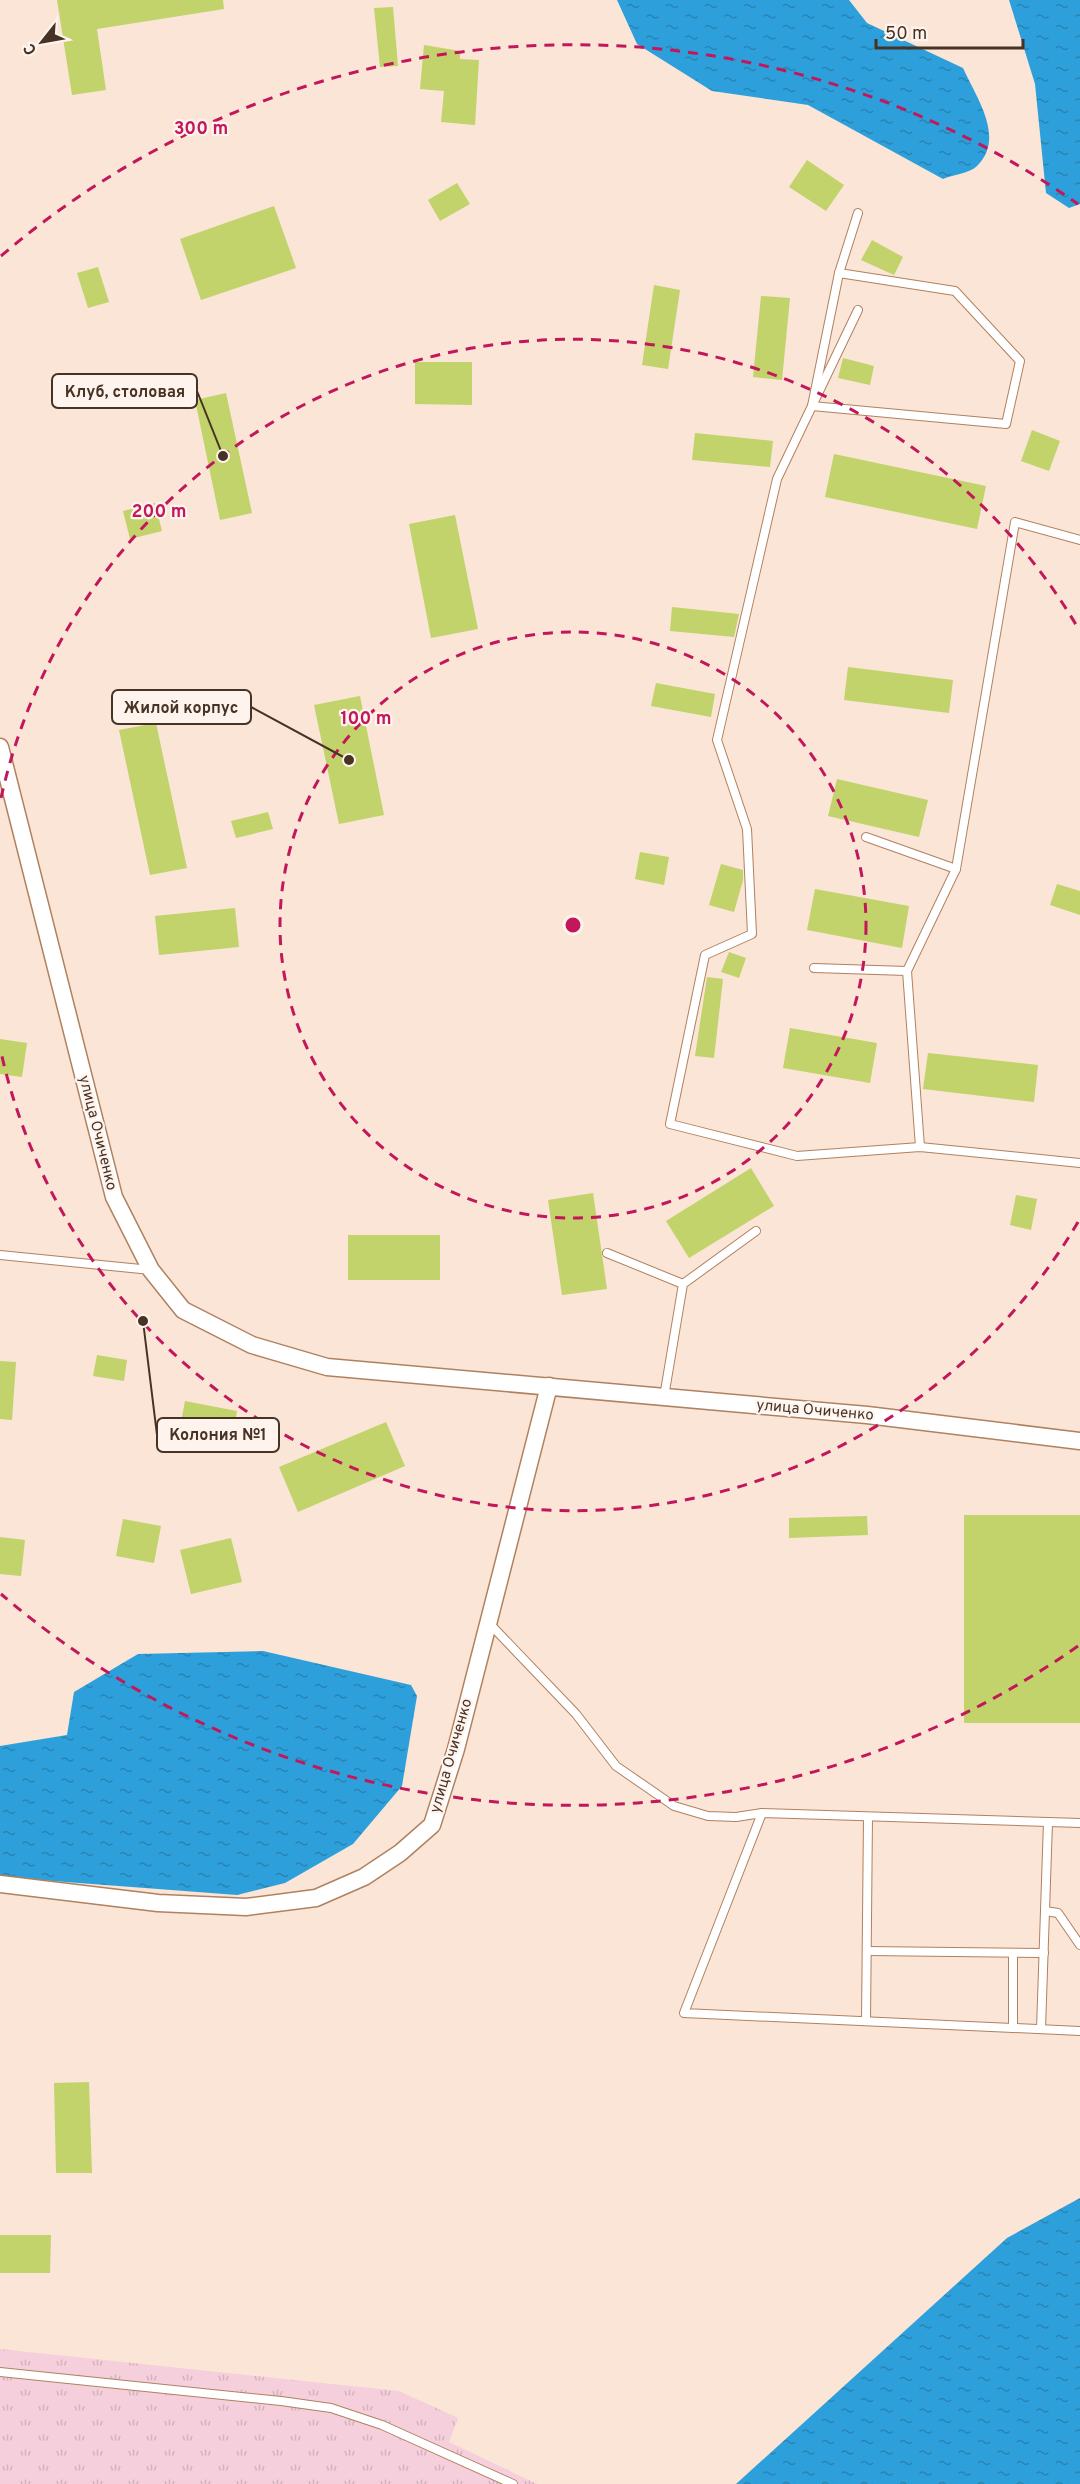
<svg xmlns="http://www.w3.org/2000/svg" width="1080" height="2484" font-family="Overpass,sans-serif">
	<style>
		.grass { fill: url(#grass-tufts) }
		.water { fill: url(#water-ripples) }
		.building { fill: #c1d36a }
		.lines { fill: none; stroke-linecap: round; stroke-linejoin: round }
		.service-casing { stroke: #b0815f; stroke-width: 10 }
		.minor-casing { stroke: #b0815f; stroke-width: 19 }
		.service { stroke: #fff; stroke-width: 8 }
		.minor { stroke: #fff; stroke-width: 16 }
		.ring { fill: none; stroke: #c2185b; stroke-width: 3; stroke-dasharray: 10 8 }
		.labels { text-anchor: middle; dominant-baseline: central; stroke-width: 4.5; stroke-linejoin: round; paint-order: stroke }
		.street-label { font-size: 15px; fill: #473325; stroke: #fff4ed }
		.centre { fill: #c2185b; stroke: #fff4ed; stroke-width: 3 }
		.ring-label { font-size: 18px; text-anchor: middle; font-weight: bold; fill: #c2185b; stroke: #fff4ed; stroke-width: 4.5; stroke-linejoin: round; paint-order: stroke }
		.leader { fill: none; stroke: #473325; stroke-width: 2 }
		.callout-dot { fill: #473325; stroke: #fff4ed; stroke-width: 2 }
		.callout { fill: #fff4ed; stroke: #473325; stroke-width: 2 }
		.callout-label { font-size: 16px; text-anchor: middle; font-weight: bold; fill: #473325 }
	</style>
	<defs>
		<pattern id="grass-tufts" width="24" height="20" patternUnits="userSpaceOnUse" patternTransform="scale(1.5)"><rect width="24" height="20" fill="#f5d0dc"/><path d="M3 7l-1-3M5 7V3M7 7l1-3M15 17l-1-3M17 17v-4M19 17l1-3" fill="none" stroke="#d3b3bd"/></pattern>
		<pattern id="water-ripples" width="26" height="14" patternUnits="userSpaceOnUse" patternTransform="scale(1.5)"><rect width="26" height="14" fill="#2da0dc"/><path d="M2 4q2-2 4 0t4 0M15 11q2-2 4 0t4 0" fill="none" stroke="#2883b2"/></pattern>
	</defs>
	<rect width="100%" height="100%" fill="#fae5d6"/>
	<polygon class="grass" points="0,2349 399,2391 458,2418 449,2442 537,2484 0,2484"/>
	<g class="water">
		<path d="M617 0H849L867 23 963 68C976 97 1006 138 977 166 970 173 952 175 943 179L808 105 712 91 637 44Z"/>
		<polygon points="1009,0 1080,0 1080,204 1069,208 1046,193 1035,84"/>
		<polygon points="263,1651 411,1685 417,1696 402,1786 353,1844 285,1883 237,1895 0,1877 0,1746 67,1735 74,1692 138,1654"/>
		<polygon points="1080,2198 1080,2484 736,2484 1007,2238"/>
	</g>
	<g class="building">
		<polygon points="57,0 223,0 224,9 97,29 106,90 72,95"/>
		<polygon points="393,7 398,66 380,67 374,8"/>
		<polygon points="424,45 460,51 460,59 479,60 475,125 441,122 444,91 420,89"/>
		<polygon points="807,160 844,185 826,211 789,187"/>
		<polygon points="457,183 470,204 440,221 428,200"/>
		<polygon points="274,206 296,268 201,300 180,239"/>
		<polygon points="872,240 903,257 894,275 861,260"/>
		<polygon points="98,267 109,302 88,308 77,273"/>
		<polygon points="654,285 680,290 668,369 642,365"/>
		<polygon points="761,296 790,298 782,380 753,377"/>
		<polygon points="843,358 874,366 870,385 838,378"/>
		<polygon points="415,362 472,362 472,405 415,404"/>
		<polygon points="226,393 252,513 220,520 195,400"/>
		<polygon points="1032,430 1060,441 1049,471 1021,461"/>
		<polygon points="695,433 773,441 770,467 692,460"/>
		<polygon points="834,454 986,486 977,529 825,497"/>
		<polygon points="155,503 162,531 130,539 123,511"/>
		<polygon points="455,515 478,629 431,638 409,524"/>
		<polygon points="672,607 739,614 734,637 670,631"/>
		<polygon points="848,667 953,680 949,713 844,700"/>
		<polygon points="656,683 715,694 711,717 651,706"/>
		<polygon points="360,696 384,815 339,824 314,705"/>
		<polygon points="156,723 187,868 150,875 119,730"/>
		<polygon points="837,779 928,800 919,837 828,816"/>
		<polygon points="268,812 273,829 236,838 231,821"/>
		<polygon points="640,852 669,857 664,885 635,879"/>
		<polygon points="721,864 743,870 743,880 734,912 709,905"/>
		<polygon points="1057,884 1080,891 1080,915 1050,905"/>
		<polygon points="815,889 909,906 902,948 807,930"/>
		<polygon points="235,908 239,947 159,955 155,916"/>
		<polygon points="729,952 746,958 739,978 721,972"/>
		<polygon points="707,977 723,979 714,1058 695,1056"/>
		<polygon points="790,1028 877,1043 870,1083 783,1068"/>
		<polygon points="0,1039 27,1043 22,1077 0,1074"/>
		<polygon points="928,1053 1038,1065 1034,1102 923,1089"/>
		<polygon points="751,1168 774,1206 689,1258 666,1221"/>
		<polygon points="593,1193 607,1289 562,1295 548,1200"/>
		<polygon points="1016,1195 1037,1199 1031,1230 1010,1225"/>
		<rect x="348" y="1235" width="92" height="45"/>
		<polygon points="97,1355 127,1360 124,1381 93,1376"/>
		<polygon points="0,1361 16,1362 12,1420 0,1419"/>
		<polygon points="185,1401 237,1411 229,1453 177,1443"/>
		<polygon points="386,1422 405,1466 298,1512 279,1467"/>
		<rect x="964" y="1515" width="116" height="208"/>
		<polygon points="867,1516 868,1535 789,1538 789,1518"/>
		<polygon points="123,1519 161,1526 154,1563 116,1556"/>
		<polygon points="0,1537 25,1540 21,1576 0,1574"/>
		<polygon points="231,1538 242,1582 191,1594 180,1550"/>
		<polygon points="89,2082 92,2173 56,2173 54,2083"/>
		<polygon points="0,2235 51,2235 50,2273 0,2273"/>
	</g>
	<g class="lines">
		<defs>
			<g id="service">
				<polygon points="839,273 955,291 1020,361 1006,424 812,406"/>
				<polyline points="839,273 858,213"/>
				<polyline points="858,310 777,479 717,740 747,829 752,934 705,955 670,1124 797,1156 920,1147 1080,1163"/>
				<polyline points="866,837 956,869 907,971"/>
				<polyline points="956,869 1015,522 1080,540"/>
				<polyline points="814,968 907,971 920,1147"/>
				<polyline points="607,1253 683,1284"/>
				<polyline points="0,1255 151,1270"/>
				<polyline points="664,1397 683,1284 756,1231"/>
				<polyline points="488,1622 576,1714 616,1766 674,1806 708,1816 736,1817 762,1813"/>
				<polyline points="1080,1823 762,1813 684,2013 1080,2031"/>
				<polyline points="1045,1911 1058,1913 1080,1945"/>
				<polyline points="867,1951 1044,1953"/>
				<polyline points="1013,1953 1013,2028"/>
				<polyline points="866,2021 868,1817"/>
				<polyline points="1041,2029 1048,1822"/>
				<polyline points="0,2372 281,2401 331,2408 382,2425 513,2484"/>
			</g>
			<g id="minor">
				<polyline points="0,747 114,1197 151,1270 183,1310 252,1345 327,1367 867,1415 1080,1441"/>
				<polyline points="0,1884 158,1903 246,1907 316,1898 364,1877 400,1853 432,1825 456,1749 549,1386"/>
			</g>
		</defs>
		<use href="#service" class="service-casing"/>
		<use href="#minor" class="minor-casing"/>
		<use href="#service" class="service"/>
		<use href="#minor" class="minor"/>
	</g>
	<g class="ring">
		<circle cx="573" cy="925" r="293"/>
		<path d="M1078 1222A586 586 0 0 1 1 1052M1 798A586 586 0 0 1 1078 628"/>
		<path d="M1078 1646A880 880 0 0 1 1 1594M1 256A880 880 0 0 1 1078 204"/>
	</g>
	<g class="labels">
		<g class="street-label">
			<text transform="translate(97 1133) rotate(76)">улица Очиченко</text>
			<text transform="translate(815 1411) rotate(5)">улица Очиченко</text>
			<text transform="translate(452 1756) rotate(-74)">улица Очиченко</text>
		</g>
	</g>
	<circle cx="573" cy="925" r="9" class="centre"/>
	<g class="ring-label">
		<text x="201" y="134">300 m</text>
		<text x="159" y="517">200 m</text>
		<text x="366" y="724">100 m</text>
	</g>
	<path class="leader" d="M223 456L197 391M349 760L251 707M143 1321L157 1435"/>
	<g class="callout-dot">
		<circle cx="223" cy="456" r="6"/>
		<circle cx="349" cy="760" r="6"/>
		<circle cx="143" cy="1321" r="6"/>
	</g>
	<g class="callout">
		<rect x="52" y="374" width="145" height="34" rx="6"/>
		<rect x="112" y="690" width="139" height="34" rx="6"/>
		<rect x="157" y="1418" width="122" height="34" rx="6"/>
	</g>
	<g class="callout-label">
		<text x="125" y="397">Клуб, столовая</text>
		<text x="181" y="713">Жилой корпус</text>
		<text x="218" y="1440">Колония №1</text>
	</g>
	<g transform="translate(42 42) rotate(239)" stroke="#fff4ed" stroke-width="4.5" paint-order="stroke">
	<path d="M0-4.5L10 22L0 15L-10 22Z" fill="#473325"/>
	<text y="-9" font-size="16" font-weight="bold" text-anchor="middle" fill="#473325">С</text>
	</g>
	<path d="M876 39v9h147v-9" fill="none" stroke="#473325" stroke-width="3"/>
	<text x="885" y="39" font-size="18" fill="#473325" stroke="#fff4ed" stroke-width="4.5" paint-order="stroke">50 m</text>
</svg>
